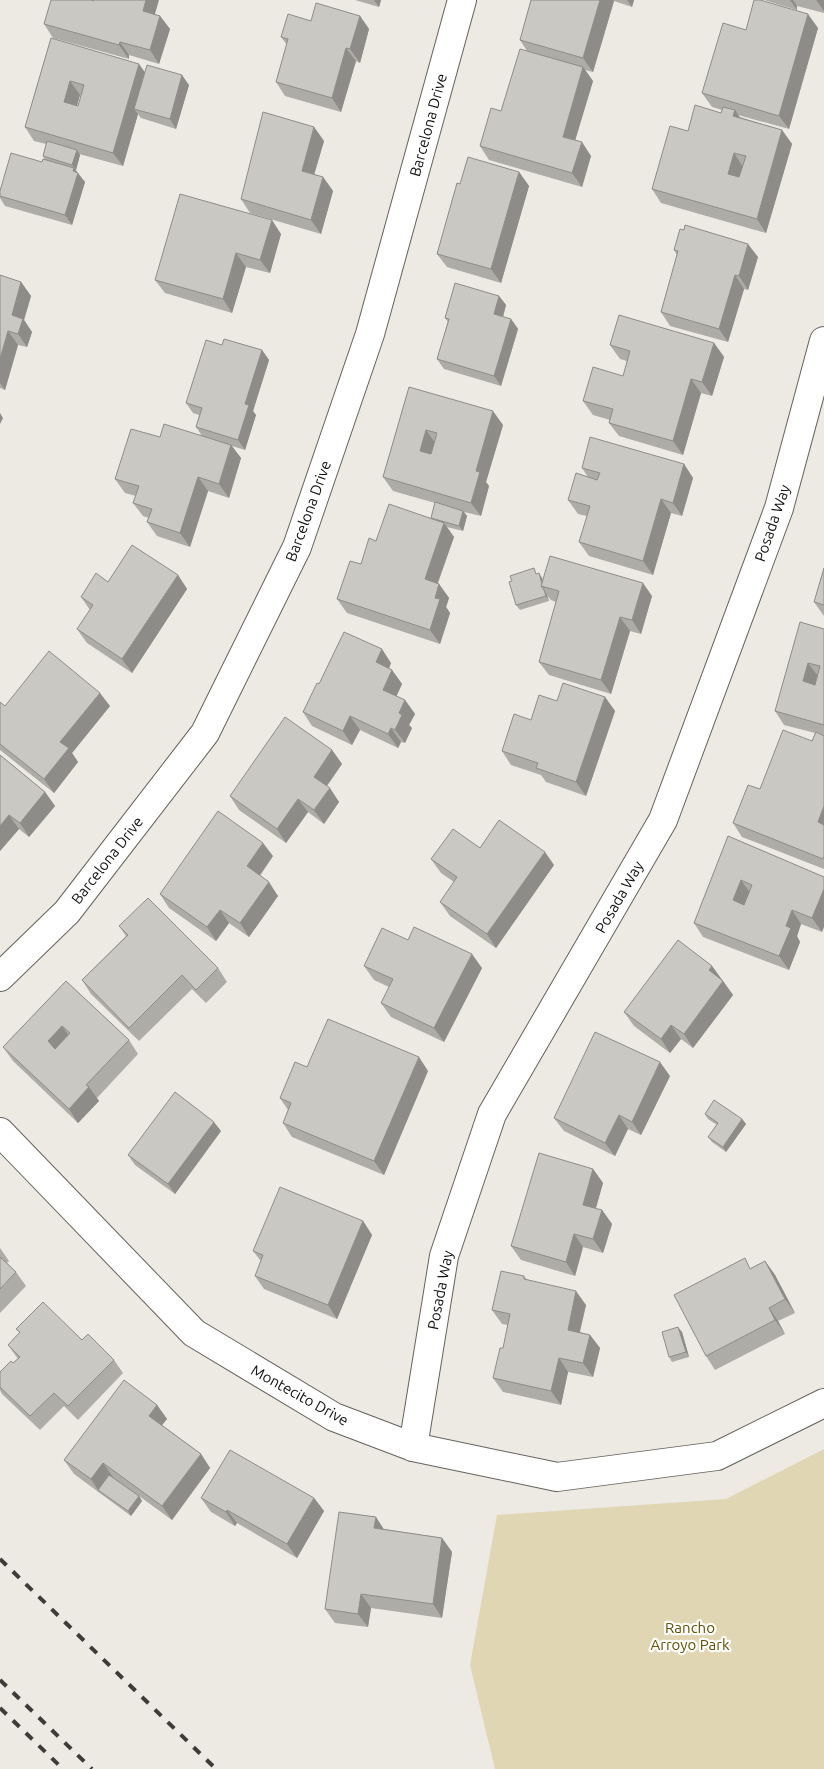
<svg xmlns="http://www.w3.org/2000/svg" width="824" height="1769" font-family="Ubuntu,sans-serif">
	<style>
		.green { fill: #e1d6b3 }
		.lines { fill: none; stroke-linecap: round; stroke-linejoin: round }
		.minor-casing { stroke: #64625c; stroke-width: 30 }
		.minor { stroke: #fff; stroke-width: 28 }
		.rail { stroke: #3d3c39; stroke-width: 4; stroke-dasharray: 9 9; stroke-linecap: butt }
		.wall { fill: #aeaca7; fill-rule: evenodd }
		.shaded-wall { fill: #8d8c88 }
		.building { fill: #cac8c2; stroke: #8d8c88; fill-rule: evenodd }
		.labels { text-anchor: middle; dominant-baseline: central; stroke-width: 4.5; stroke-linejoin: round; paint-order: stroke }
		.street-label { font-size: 15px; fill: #11100e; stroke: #fff }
		.park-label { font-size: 15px; fill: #614e01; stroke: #fff }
	</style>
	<rect width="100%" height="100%" fill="#eceae3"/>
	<polygon class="green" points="824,1449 824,1769 495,1769 470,1665 497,1515 726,1499"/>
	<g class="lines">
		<defs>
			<g id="minor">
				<polyline points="0,977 67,912 205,733 297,547 370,334 462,0"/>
				<polyline points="0,1132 194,1333 334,1417 413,1447 557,1477 717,1456 824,1403"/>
				<polyline points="413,1447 444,1256 492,1114 663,820 779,508 824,341"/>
			</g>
		</defs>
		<use href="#minor" class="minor-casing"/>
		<use href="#minor" class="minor"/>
		<g class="rail">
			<polyline points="0,1559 216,1769"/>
			<polyline points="0,1680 92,1769"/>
			<polyline points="0,1708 63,1769"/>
		</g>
	</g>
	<g class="wall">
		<polygon points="355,0 381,0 379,7"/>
		<polygon points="531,0 634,0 632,7 614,1 593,72 585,70 593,81 575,140 591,156 582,187 489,160 480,146 501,111 527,51 520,40"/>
		<polygon points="764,0 824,0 824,13 797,6 797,10"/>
		<polygon points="155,14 160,16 170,29 159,64 129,55 129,59 53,38 44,24"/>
		<polygon points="360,16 369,29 360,63 356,61 341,112 285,96 276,82 287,45 281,37 311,21"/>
		<polygon points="818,28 789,129 738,115 740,117 782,130 792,144 766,233 661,203 652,189 688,131 721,113 722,110 712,107 702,93 746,30"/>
		<path d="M51 38 145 72 189 85 176 129 141 118 138 114 123 166 79 154 80 155 76 170H75L85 182 72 225 5 206 0 198V191L45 160 43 156 46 144 34 141 25 127ZM80 95H81L78 106 77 105Z"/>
		<polygon points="314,127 324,141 314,175 323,177 333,191 321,234 250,213 241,199"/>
		<polygon points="519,172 529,186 501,283 447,267 437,254 460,184"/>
		<polygon points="281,234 270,273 246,267 232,313 165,293 155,280"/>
		<polygon points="674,250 758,257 748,290 744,289 728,342 670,326 661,312 677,255"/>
		<polygon points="0,275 21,282 31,296 24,320 32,332 27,347 18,345 5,390 0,388"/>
		<polygon points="499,296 506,305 503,317 511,319 518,329 501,386 444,369 437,359 448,322 445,318"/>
		<polygon points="714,343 724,357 712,396 701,393 683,455 619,436 609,423 610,420 593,415 583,401 623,376 627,361 620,359 610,345"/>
		<polygon points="222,345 262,350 269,360 253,411 256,415 245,450 232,446 241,458 229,498 208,491 190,547 157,536 147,522 149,518 143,516 133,503 136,496 125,493 115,479 160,437 202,436 196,427 199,415 193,413 186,403"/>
		<polygon points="409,387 503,425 486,482 489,486 481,516 464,512 467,516 463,531 447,527 454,537 438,583 439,584 449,598 446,607 450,613 440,644 347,613 337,599 376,541 431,519 435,503 393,491 383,477"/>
		<polygon points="684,464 693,478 682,516 671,513 653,575 589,556 579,542 587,516 578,514 568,500 588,477 582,468"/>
		<polygon points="824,568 824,616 814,602"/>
		<polygon points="538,574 542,578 543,581 652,596 641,634 630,631 611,694 549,675 539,662 556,602 551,600 547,595 549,601 520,610 516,605"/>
		<polygon points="178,575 187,589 132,673 87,643 77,629 90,610 81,597 108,582"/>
		<polygon points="824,629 824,869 742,837 733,823 760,789 812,741 815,733 784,725 775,711"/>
		<polygon points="391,663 389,668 392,670 402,684 396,696 405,700 415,714 409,725 412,728 405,743 401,742 398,748 360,730 352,745 312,726 303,712 319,684"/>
		<polygon points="605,697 615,711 586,796 546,782 541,775 511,765 502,751 531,720 557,701"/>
		<polygon points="0,702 5,706 110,706 72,753 78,762 54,793 0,750"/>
		<polygon points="332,750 342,764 327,786 339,802 324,824 308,812 286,843 239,810 230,796"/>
		<polygon points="0,755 45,792 55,806 29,837 19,829 0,851"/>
		<polygon points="728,836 824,877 822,932 801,924 797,936 800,942 789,970 703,937 694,923"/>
		<polygon points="480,848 554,865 496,948 450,916 440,902 454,882 441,873 431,859"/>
		<polygon points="273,856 260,876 278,896 249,937 229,923 216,941 169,908 160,894"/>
		<polygon points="119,926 218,968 227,982 206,1003 192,989 139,1041 91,994 82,980 126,936"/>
		<polygon points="408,940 482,968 444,1042 391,1017 381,1003 389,987 374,980 364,966"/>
		<polygon points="712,966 733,995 693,1048 681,1039 670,1053 634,1026 624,1012"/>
		<polygon points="66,981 129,1040 138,1054 97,1098 99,1101 78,1123 13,1061 3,1047"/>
		<polygon points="307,1067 428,1071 384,1175 292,1137 283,1123 288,1110 280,1098"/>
		<polygon points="670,1076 641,1135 628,1129 615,1156 564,1131 554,1118"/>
		<polygon points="705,1114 742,1119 746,1124 726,1152 712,1142 708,1137 717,1125 708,1119"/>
		<polygon points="221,1131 175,1194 135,1165 128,1155"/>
		<polygon points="593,1169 603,1183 595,1209 602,1210 612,1224 603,1253 583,1247 575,1276 521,1260 511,1246"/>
		<polygon points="363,1221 372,1235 337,1319 264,1289 255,1276 261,1261 253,1251"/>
		<polygon points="0,1248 9,1261 7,1263 16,1272 26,1286 0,1313"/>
		<polygon points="765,1261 775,1275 795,1313 778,1321 785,1334 715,1370 706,1356 751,1268"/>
		<polygon points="524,1276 527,1280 586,1305 580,1332 590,1335 600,1348 593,1377 568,1372 561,1405 503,1392 493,1378 503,1348 508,1325 502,1324 492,1310"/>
		<polygon points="16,1329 82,1340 114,1360 123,1373 78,1420 64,1406 40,1430 2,1394 0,1390 0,1372 13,1363 18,1359 8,1345 20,1333"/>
		<polygon points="682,1332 689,1357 672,1362 669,1357"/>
		<polygon points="157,1405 167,1419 162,1425 201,1454 210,1468 172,1520 113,1477 139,1496 142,1501 131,1516 74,1474 64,1460"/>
		<polygon points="201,1498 314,1498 324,1511 297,1558 237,1523 235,1526 211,1512"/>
		<polygon points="384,1529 442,1538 452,1552 442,1618 371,1608 368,1627 335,1623 325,1609"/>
	</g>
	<g class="shaded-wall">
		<polygon points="146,0 159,0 152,24 143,11"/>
		<polygon points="374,0 381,0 379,7"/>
		<polygon points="600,0 613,0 614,1 593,72 583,58"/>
		<polygon points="627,0 634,0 632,7"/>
		<polygon points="790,0 793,0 797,6 797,10"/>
		<polygon points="816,0 824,0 824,11"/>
		<polygon points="808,14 818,28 789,129 779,116"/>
		<polygon points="160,16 170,29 159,64 150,50"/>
		<polygon points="360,16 369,29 360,63 350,49"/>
		<polygon points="120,42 129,55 129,59 119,45"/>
		<polygon points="346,48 356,61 341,112 332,98"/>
		<polygon points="139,64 149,78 134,109 138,114 123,166 113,153"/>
		<polygon points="583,67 593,81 572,151 563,137"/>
		<polygon points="182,75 189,85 176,129 170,119"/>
		<polygon points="70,81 80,95 74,116 64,102"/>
		<polygon points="735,110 744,124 733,116"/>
		<polygon points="314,127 324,141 311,185 302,171"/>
		<polygon points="782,130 792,144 766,233 757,219"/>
		<polygon points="582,142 591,156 582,187 572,173"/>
		<polygon points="77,150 80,155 76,170 72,165"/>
		<polygon points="734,153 743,167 737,188 728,174"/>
		<polygon points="74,168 85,182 72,225 65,215"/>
		<polygon points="519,172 529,186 501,283 491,269"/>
		<polygon points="323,177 333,191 321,234 311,220"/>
		<polygon points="272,220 281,234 270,273 260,260"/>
		<polygon points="748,244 758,257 748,290 739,276"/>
		<polygon points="236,253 246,267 232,313 223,299"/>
		<polygon points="735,275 744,289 728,342 719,329"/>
		<polygon points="21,282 31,296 24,320 32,332 27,347 18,334 12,315"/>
		<polygon points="499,296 506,305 501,324 494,314"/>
		<polygon points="511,319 518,329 501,386 494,376"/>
		<polygon points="8,331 18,345 5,390 0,383 0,359"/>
		<polygon points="714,343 724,357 712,396 702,382"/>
		<polygon points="262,350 269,360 253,411 256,415 245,450 238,440 245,404"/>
		<polygon points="691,379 701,393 683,455 673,441"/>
		<polygon points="493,411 503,425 486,482 489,486 481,516 471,503 476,471"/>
		<polygon points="0,413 3,418 0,424"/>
		<polygon points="426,430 436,444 430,464 420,451"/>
		<polygon points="231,445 241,458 229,498 219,484"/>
		<polygon points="684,464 693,478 682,516 673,503"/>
		<polygon points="198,477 208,491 190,547 180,533"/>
		<polygon points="661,499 671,513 653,575 643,561"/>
		<polygon points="463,511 467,516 463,531 459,526"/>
		<polygon points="444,523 454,537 434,593 425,579"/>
		<polygon points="539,573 542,578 545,588 543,587"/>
		<polygon points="178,575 187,589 132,673 122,659"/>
		<polygon points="643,583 652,596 641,634 632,620"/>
		<polygon points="439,584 449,598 446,607 450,613 440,644 430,630 435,598"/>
		<polygon points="544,590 547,595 549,601 546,596"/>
		<polygon points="620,617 630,631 611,694 601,680"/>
		<polygon points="382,649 391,663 386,676 376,662"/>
		<polygon points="808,663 818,676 812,695 803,681"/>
		<polygon points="392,670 402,684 393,704 383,690"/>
		<polygon points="100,693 110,706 72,753 78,762 54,793 44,779 60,742"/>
		<polygon points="605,697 615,711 586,796 576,782"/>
		<polygon points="405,700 415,714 409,725 412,728 405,743 395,730 399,713"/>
		<polygon points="350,716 360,730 352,745 343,731"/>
		<polygon points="391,728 401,742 398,748 388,734"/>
		<polygon points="332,750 342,764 323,791 314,777"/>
		<polygon points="330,788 339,802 324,824 314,810"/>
		<polygon points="45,792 55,806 29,837 20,823"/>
		<polygon points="298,799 308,812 286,843 277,829"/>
		<polygon points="824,806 824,831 818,822"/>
		<polygon points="9,815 19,829 0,851 0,826"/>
		<polygon points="263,843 273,856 256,880 247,866"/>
		<polygon points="545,852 554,865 496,948 487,934"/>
		<polygon points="741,880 751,894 743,914 733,900"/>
		<polygon points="269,882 278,896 249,937 240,923"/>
		<polygon points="824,889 824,927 822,932 812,918"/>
		<polygon points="220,910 229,923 216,941 207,927"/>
		<polygon points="792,910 801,924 797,936 800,942 789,970 779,956 786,926"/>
		<polygon points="472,954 482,968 444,1042 434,1028"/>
		<polygon points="712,966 722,980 718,984 709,970"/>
		<polygon points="723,981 733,995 693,1048 684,1034"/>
		<polygon points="671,1025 681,1039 670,1053 661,1039"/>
		<polygon points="62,1026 72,1040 57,1055 48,1041"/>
		<polygon points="419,1057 428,1071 384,1175 374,1161"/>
		<polygon points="660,1062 670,1076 641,1135 632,1122"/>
		<polygon points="89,1087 99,1101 78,1123 69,1109"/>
		<polygon points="619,1115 628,1129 615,1156 605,1143"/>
		<polygon points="742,1119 746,1124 726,1152 723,1147"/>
		<polygon points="214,1122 221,1131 175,1194 168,1184"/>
		<polygon points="593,1169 603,1183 593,1219 583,1205"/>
		<polygon points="602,1210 612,1224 603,1253 593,1239"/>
		<polygon points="363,1221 372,1235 337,1319 328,1305"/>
		<polygon points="574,1234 583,1247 575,1276 566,1262"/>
		<polygon points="765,1261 775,1275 795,1313 785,1299"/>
		<polygon points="576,1291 586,1305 577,1343 568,1330"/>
		<polygon points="769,1308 778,1321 785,1334 775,1320"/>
		<polygon points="678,1327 682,1332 689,1357 686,1352"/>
		<polygon points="590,1335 600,1348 593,1377 583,1363"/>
		<polygon points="559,1358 568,1372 561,1405 551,1391"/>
		<polygon points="157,1405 167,1419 158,1430 149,1416"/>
		<polygon points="201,1454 210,1468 172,1520 162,1506"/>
		<polygon points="103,1463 113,1477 101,1492 98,1490 91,1479"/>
		<polygon points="139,1496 142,1501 131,1516 128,1511"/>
		<polygon points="314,1498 324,1511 297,1558 287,1544"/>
		<polygon points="227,1510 237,1523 235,1526 226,1512"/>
		<polygon points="376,1517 385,1531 374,1528"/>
		<polygon points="442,1538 452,1552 442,1618 433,1604"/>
		<polygon points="361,1594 371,1608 368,1627 358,1614"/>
	</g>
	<g class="building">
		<polygon points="51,0 91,0 93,1 94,0 146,0 143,11 160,16 150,50 120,42 119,45 44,24"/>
		<polygon points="531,0 600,0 583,58 520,40"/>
		<polygon points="754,0 760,0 808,14 779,116 702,93 723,23 746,30"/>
		<polygon points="316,3 360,16 350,49 346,48 332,98 276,82 288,39 281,37 288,14 311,21"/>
		<path d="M51 38 139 64 113 153 25 127ZM70 81 84 85 78 106 64 102Z"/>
		<polygon points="520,49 583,67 563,137 582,142 572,173 480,146 491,108 501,111"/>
		<polygon points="147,65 182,75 170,119 134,109"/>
		<path d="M695 105 721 113 723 107 735 110 733 116 782 130 757 219 652 189 670 126 688 131ZM734 153 746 156 739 177 728 174Z"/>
		<polygon points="263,112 314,127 302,171 323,177 311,220 241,199"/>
		<polygon points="47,141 77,150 72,165 43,156"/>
		<polygon points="11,153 42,162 43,159 74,168 73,171 78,173 65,215 0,196 0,191"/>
		<polygon points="468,157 519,172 491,269 437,254 457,183 460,184"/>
		<polygon points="180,194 272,220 260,260 236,253 223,299 155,280"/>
		<polygon points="685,225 748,244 739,276 735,275 719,329 661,312 678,251 674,250 680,229 684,230"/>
		<polygon points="0,275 21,282 12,315 23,319 18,334 8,331 0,359"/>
		<polygon points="455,283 499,296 494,314 511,319 494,376 437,359 449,319 445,318"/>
		<polygon points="619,315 714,343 702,382 691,379 673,441 609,423 613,409 583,401 593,367 623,376 630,351 610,345"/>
		<polygon points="224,339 262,350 245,404 249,405 238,440 196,427 202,408 186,403 206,340 222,345"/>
		<path d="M409 387 493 411 476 471 480 472 471 503 383 477ZM426 430 437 433 431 454 420 451Z"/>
		<polygon points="164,424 231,445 219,484 198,477 180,533 147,522 152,509 133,503 139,486 115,479 131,429 160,437"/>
		<polygon points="590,437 684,464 673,503 661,499 643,561 579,542 590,506 568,500 576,473 597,480 600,473 582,468"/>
		<polygon points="435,502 463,511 459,526 431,518"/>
		<polygon points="389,504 444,523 425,579 439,584 435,598 440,599 430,630 337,599 350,561 361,564 369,538 376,541"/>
		<polygon points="132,545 178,575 122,659 77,629 93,605 81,597 96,573 108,582"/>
		<polygon points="550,556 643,583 632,620 620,617 601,680 539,662 559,591 541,586"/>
		<polygon points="534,568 536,574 539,573 542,584 541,586 544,590 546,596 516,605 509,582 512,581 510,576"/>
		<polygon points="824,568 824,605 814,602"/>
		<path d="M800 622 824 629V725L775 711ZM808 663 820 666 815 685 803 681Z"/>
		<polygon points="344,632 382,649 376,662 392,670 383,690 405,700 399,713 402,715 395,730 391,728 388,734 350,716 343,731 303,712 317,683 319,684"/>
		<polygon points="49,651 100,693 60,742 69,748 44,779 0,744 0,702 5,706"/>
		<polygon points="563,683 605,697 576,782 536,768 538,763 502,751 514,714 531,720 539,695 557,701"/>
		<polygon points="285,717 332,750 314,777 330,788 314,810 298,799 277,829 230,796"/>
		<polygon points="783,730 812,741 816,732 824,736 824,806 818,822 824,825 824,856 823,859 733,823 748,785 760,789"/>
		<polygon points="0,755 45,792 20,823 9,815 0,826"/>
		<polygon points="218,811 263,843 247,866 269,882 240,923 220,910 207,927 160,894"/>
		<polygon points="499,820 545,852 487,934 440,902 457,877 431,859 453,829 480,848"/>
		<path d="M728 836 824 877V889L812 918 792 910 786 926 791 928 779 956 694 923ZM741 880 752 885 744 905 733 900Z"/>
		<polygon points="148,898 218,968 196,990 182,975 129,1028 82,980 128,935 119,926"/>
		<polygon points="414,927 472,954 434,1028 381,1003 393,979 364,966 382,928 408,940"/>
		<polygon points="678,940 712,966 709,970 723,981 684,1034 671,1025 661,1039 624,1012"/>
		<path d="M66 981 129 1040 86 1085 89 1087 69 1109 3 1047ZM62 1026 70 1033 55 1049 48 1041Z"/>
		<polygon points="328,1019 419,1057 374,1161 283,1123 291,1103 280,1098 295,1062 307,1067"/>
		<polygon points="595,1032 660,1062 632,1122 619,1115 605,1143 554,1118"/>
		<polygon points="175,1092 214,1122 168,1184 128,1155"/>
		<polygon points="714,1100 742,1119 723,1147 708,1137 718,1123 705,1114"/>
		<polygon points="539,1153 593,1169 583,1205 602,1210 593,1239 574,1234 566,1262 511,1246"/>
		<polygon points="280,1187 363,1221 328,1305 255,1276 263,1255 253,1251"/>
		<polygon points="0,1257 16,1272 0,1289"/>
		<polygon points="745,1258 750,1269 765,1261 785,1299 769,1308 775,1320 706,1356 674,1295"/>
		<polygon points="501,1271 524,1276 524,1279 576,1291 568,1330 590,1335 583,1363 559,1358 551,1391 493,1378 500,1348 503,1348 510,1314 492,1310"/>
		<polygon points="43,1302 82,1340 88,1334 114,1360 68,1406 54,1393 30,1416 0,1387 0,1372 11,1361 13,1363 20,1357 8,1345 20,1332 16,1329"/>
		<polygon points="678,1327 686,1352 669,1357 662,1332"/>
		<polygon points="124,1380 157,1405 149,1416 201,1454 162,1506 103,1463 91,1479 64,1460"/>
		<polygon points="230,1450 314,1498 287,1544 227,1510 226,1512 201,1498"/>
		<polygon points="109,1475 139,1496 128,1511 98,1490"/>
		<polygon points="339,1512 376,1517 374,1528 442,1538 433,1604 361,1594 358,1614 325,1609"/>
	</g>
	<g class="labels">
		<g class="street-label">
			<text transform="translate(428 125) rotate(-75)">Barcelona Drive</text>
			<text transform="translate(308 511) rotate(-70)">Barcelona Drive</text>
			<text transform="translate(772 523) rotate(-71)">Posada Way</text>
			<text transform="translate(107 860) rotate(-52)">Barcelona Drive</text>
			<text transform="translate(619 897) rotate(-60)">Posada Way</text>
			<text transform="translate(440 1290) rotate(-79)">Posada Way</text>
			<text transform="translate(300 1395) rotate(29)">Montecito Drive</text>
		</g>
		<g class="park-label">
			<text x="690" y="1627">Rancho<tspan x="690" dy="17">Arroyo Park</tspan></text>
		</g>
	</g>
</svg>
